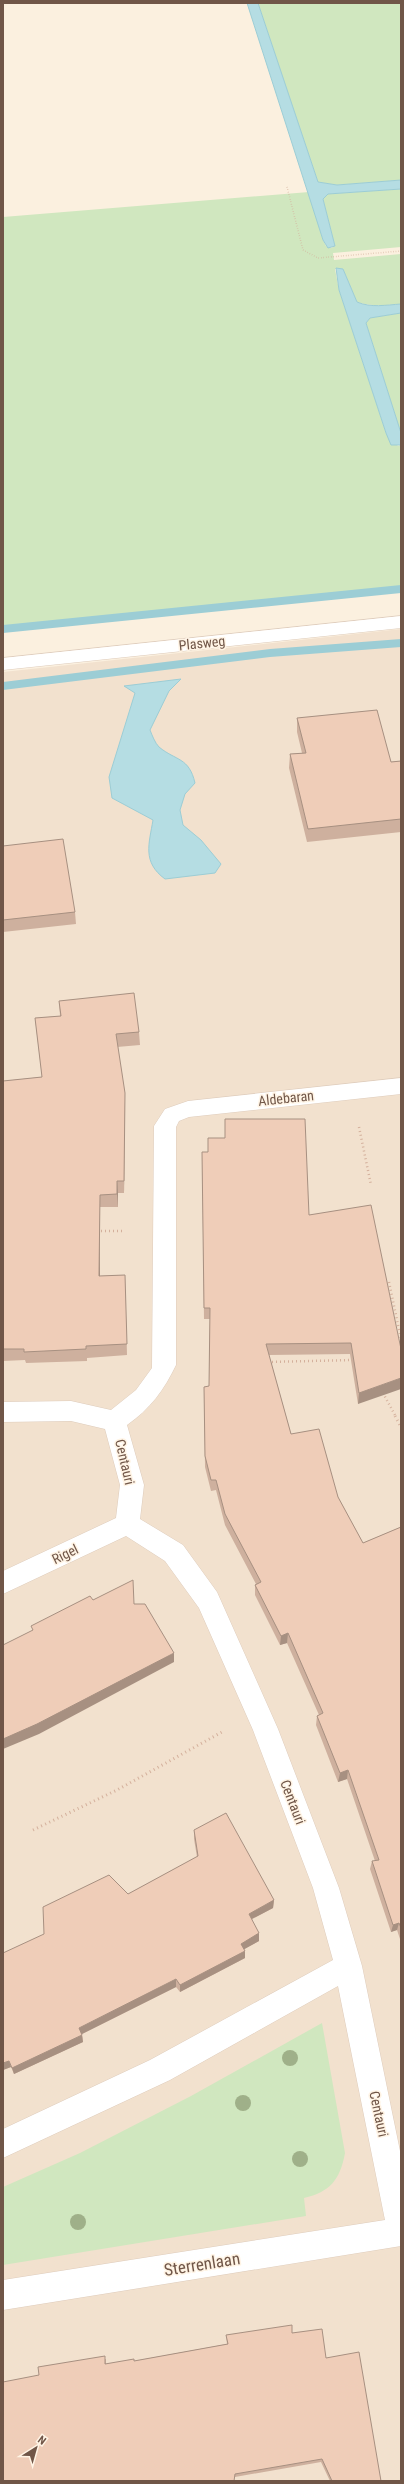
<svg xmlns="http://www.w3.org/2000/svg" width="404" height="2484" font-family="'Roboto Condensed',sans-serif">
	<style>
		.residential { fill: #f2e1ce }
		.green { fill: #d0e7bf }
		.water { fill: #b5dde3; stroke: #9ccdd5 }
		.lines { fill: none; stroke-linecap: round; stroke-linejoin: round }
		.stream { fill: #9ccdd5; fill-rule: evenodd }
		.street-casing { stroke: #deccbc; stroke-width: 1 }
		.path-far2 { stroke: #d4b09c; stroke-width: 1.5; stroke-dasharray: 0.5 2; stroke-linecap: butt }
		.path-far1 { stroke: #d4b09c; stroke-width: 2.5; stroke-dasharray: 1 3; stroke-linecap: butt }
		.path { stroke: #d4b09c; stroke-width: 3; stroke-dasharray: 1 3.5; stroke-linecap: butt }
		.street { fill: #fff; fill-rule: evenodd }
		.tree { fill: #9fb089 }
		.wall { fill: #ceb09e }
		.shaded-wall { fill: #a79081 }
		.building { fill: #efcdb8; stroke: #a79081 }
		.labels { text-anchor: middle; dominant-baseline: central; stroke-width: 3; stroke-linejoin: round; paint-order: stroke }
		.street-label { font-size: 14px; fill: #705648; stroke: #fff4e5 }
		.near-street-label { font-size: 17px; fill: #705648; stroke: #fff4e5 }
	</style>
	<rect width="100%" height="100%" fill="#fbf0df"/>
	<polygon class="residential" points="401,629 401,2481 3,2481 3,672"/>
	<g class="green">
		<polygon points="258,3 401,3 401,180 337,185 318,182"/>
		<path d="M401 189V247L333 253 334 260 401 254V304C386 305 371 307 357 302L343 269H335L339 290 386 433 398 446 401 445V592L3 628V217L309 192 323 240 326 246 331 248 335 246 323 199 328 194Z"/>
		<polygon points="401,313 401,433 366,323 370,318"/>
		<path d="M322 2023 345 2153C340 2180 330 2192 304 2198L306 2216 3 2265V2187L80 2153 191 2096Z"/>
	</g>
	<g class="water">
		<polygon points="247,3 258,3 318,182 337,185 401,180 401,189 328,194 323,199 335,246 328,248 323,240"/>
		<path d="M336 268 343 269 357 302C371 308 386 305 401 304V313L370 318 366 323 401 433V445H391L386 433 339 290Z"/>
		<path d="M181 679 169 691 150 730C152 735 155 743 159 747 176 761 189 757 195 783L185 794 180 810 183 825 201 840 221 864 215 873 165 879C142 862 149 844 153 820L112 798 109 777 135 693 124 686Z"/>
	</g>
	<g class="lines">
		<g class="stream">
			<polygon points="401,585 401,593 3,633 3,625"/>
			<polygon points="401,639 401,647 270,657 3,690 3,682 270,649"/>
		</g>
		<defs>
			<g id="street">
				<polygon points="401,616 401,628 3,670 3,658"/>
				<path d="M401 1078V1094L189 1117 179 1121 176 1127V1365C164 1390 150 1409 127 1425L144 1485 140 1519 183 1545 217 1592 278 1729 339 1888 362 1966 401 2156V2246L3 2310V2280L385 2220 338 1986 170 2080 3 2158V2129L150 2060 333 1960 313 1888 253 1730 199 1608 165 1561 126 1536 3 1594V1571L116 1518 120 1485 105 1429 71 1421 3 1422V1402L71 1401 111 1410 136 1390 152 1368 154 1126 165 1109 188 1101Z"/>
			</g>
		</defs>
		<use href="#street" class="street-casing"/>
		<polyline class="path-far2" points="287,187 303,250 318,258 401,251"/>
		<g class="path-far1">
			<polyline points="359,1127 371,1185"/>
			<polyline points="97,1231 124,1231"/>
			<polyline points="389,1282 401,1339"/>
			<polyline points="268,1362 353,1360"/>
			<polyline points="383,1393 396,1417"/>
		</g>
		<g class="path">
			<polyline points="395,1416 401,1427"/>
			<polyline points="33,1830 117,1790 222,1732"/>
		</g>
		<use href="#street" class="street"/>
	</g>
	<g class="tree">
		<circle cx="290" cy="2058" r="8"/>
		<circle cx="243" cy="2103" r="8"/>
		<circle cx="300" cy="2159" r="8"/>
		<circle cx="78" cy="2222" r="8"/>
	</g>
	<g class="wall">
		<polygon points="297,718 391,762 401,761 401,832 307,842 289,768 290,754 302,753 297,732"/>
		<polygon points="3,846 75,912 76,924 3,932"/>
		<polygon points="59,1001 139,1032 140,1045 117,1047 125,1106 124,1193 118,1193 118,1207 100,1207 100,1276 125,1275 127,1355 87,1358 87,1361 26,1363 25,1360 3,1361 3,1081 42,1077 35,1018 60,1016"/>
		<polygon points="202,1152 309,1215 401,1349 358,1404 350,1354 269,1355 291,1434 338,1497 363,1543 401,1527 401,1942 397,1930 391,1932 370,1869 372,1861 375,1861 347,1779 338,1782 316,1725 317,1716 319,1715 287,1643 280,1645 255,1595 255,1585 256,1584 225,1525 216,1490 211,1491 205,1467 204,1387 209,1386 210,1319 204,1319"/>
		<polygon points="194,1830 274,1900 273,1908 252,1919 259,1941 244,1949 245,1958 180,1992 176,1987 82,2034 83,2042 14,2074 11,2067 3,2070 44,1934 128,1894 197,1857 194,1839"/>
		<polygon points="292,2333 326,2358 381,2481 330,2481 321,2462 235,2477 39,2375 106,2359 106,2364 134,2361 227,2344 226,2335"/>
	</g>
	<g class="shaded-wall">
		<polygon points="125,1093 125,1106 124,1193 124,1181"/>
		<polygon points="117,1181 118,1193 118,1207 117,1194"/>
		<polygon points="100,1195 100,1287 99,1276"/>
		<polygon points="401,1378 401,1389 358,1404 359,1393"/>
		<polygon points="288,1633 287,1643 280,1645 281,1636"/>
		<polygon points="174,1653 174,1662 39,1734 3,1749 3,1739"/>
		<polygon points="348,1770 347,1779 338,1782 340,1773"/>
		<polygon points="274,1900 273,1908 248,1921 249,1914"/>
		<polygon points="399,1923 397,1930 391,1932 393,1925"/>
		<polygon points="259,1933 259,1941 241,1951 241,1944"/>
		<polygon points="245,1951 245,1958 180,1992 180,1985"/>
		<polygon points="176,1979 176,1987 80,2035 79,2028"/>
		<polygon points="82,2035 83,2042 14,2074 12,2068"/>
		<polygon points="9,2061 11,2067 3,2070 3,2063"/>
	</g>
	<g class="building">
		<polygon points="377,710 391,762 401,761 401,819 308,829 290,754 306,753 297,718"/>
		<polygon points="63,839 75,912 3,920 3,846"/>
		<polygon points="134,993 139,1032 116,1034 125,1093 124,1181 117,1181 117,1194 100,1195 99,1276 125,1275 127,1344 86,1346 86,1349 24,1352 24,1349 3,1349 3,1081 42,1077 35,1018 61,1016 59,1001"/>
		<polygon points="225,1119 305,1119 309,1215 371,1205 401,1349 401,1378 359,1393 351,1343 266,1344 291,1434 319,1429 338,1497 363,1543 401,1527 401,1928 399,1923 393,1925 372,1861 379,1860 348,1770 340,1773 317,1716 323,1713 288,1633 281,1636 255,1585 261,1582 225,1514 216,1480 211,1480 205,1456 204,1387 209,1386 210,1308 204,1308 202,1152 208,1152 208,1138 225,1138"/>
		<polygon points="133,1580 134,1604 145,1604 174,1653 37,1724 3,1739 3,1645 33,1630 31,1626 90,1596 93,1600"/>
		<polygon points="226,1813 274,1900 249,1914 259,1933 241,1944 245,1951 180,1985 176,1979 79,2028 82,2035 12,2068 9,2061 3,2063 3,1953 44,1934 43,1907 109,1875 128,1894 198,1856 194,1830"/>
		<polygon points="292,2325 292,2333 322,2329 326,2358 359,2352 381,2481 332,2481 322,2459 235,2474 234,2481 3,2481 3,2382 39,2375 38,2367 105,2356 105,2364 134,2359 134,2361 228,2344 226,2335"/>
	</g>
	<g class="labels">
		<g class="street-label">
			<text transform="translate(202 643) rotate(-6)">Plasweg</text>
			<text transform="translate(286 1098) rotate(-6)">Aldebaran</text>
			<text transform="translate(125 1462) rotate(77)">Centauri</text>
			<text transform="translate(65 1554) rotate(-26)">Rigel</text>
			<text transform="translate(293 1802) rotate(69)">Centauri</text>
			<text transform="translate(379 2114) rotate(78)">Centauri</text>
		</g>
		<g class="near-street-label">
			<text transform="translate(202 2264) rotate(-9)">Sterrenlaan</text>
		</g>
	</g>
	<rect width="404" height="2484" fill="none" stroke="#705648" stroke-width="8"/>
	<g transform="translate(36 2448) rotate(37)" stroke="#fff4e5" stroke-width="3" paint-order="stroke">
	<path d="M0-3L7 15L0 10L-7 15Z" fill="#705648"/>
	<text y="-6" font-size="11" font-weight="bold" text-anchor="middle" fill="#705648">N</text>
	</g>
</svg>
